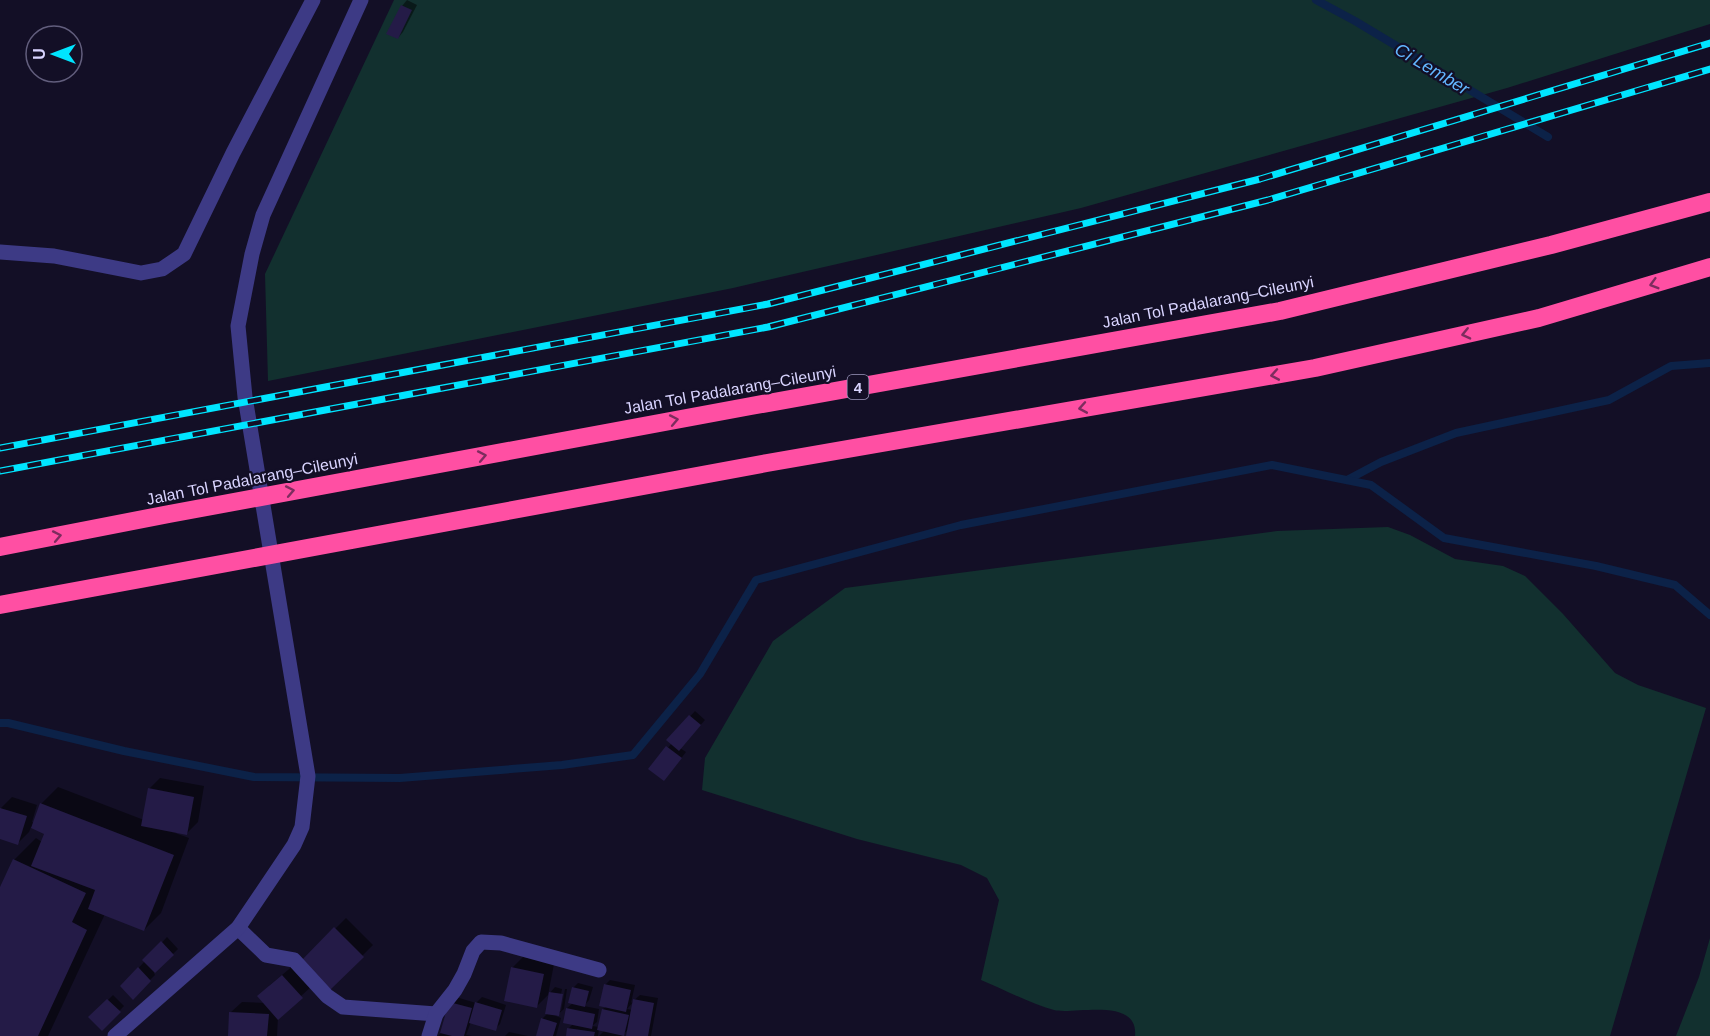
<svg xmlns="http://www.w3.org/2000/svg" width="1710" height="1036" font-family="Arial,sans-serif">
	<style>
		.green { fill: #12302f }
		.shadow { fill: #0007; fill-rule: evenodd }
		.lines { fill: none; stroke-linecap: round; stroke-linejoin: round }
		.stream { stroke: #0c2248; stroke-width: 8 }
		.building { fill: #241b47 }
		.minor { stroke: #3d3a85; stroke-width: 15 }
		.highway { stroke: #ff4fa3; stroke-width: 18 }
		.rail-casing { stroke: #00e5ff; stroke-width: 7 }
		.rail { stroke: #130f26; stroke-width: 4.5; stroke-dasharray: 14; stroke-linecap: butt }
		.oneway { stroke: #7d2c5e }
		.labels { text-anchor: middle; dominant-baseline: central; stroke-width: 4.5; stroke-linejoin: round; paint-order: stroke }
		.shield { fill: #130f26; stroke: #9e99be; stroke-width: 1.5 }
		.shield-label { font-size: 15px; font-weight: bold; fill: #d9d4ff }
		.street-label { font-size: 16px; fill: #d9d4ff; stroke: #130f26 }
		.water-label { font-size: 18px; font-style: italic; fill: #62b6ff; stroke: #130f26 }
	</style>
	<rect width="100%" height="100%" fill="#130f26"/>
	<g class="green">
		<polygon points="394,0 1710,0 1710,24 1507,88 1081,208 733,288 268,381 265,274"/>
		<path d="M1388 527 1410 535 1455 559 1503 566 1525 576 1563 614 1615 673 1638 685 1706 708 1610 1036H1135C1139 996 1073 1015 1054 1010 1031 1004 1003 989 981 980L999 900 987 878 961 865 857 839 702 790 705 758 773 641 845 588 1277 531Z"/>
		<polygon points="1710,938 1710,1036 1676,1036 1699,977"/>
	</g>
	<g class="shadow">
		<polygon points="407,0 417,5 403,32 398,38 402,6"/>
		<polygon points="695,711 705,720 680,748 686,752 669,774 650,769 672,743 669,740"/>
		<polygon points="160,778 204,786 198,822 187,833 175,833 189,838 161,913 144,930 105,914 48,1036 0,1036 0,890 14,860 36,838 42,842 46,833 31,827 29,832 18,843 0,837 1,808 12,797 37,805 32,822 34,823 41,804 58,787 144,820 149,789"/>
		<polygon points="346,918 373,945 330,988 303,961"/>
		<polygon points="167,937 178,949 154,973 155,975 133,997 122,986"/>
		<polygon points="523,957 554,964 548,995 555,987 562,989 558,1011 561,1011 565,989 567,989 564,1009 556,1016 561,1018 556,1036 538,1036 542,1019 547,1014 550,993 537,1006 512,968"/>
		<polygon points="294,965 312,986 278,1017 277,1036 229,1036 230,1013 242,1002 265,1003 270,985"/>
		<path d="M610 980 635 985 631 1003 640 995 658 998 651 1036H627L628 1030 621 1036H599L605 1030 599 1029 598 1036H567L568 1029 574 1023 567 1008 573 1003V988L578 983 593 987 589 1000 584 1006 599 1009 597 1022 592 1026 599 1027 603 1009 607 1006 605 985ZM634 1001 632 1010 627 1009Z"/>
		<polygon points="113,995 124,1006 102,1029 91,1017"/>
		<polygon points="456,997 476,1003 482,997 506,1005 500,1024 495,1029 471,1022 466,1035 472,1036 438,1036 442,1032"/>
		<polygon points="509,1032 528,1036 505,1036"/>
	</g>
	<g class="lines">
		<g class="stream">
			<polyline points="1316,0 1355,21 1548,137"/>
			<polyline points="1347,480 1381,462 1456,433 1609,400 1671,366 1710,363"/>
			<polyline points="0,723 8,723 124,751 254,777 400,778 562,765 633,755 700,674 756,580 961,525 1272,465 1371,485 1444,538 1596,566 1675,585 1710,615"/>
		</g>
	</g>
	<g class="building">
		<polygon points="401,5 412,10 398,39 386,34"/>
		<polygon points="689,715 701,725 679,751 666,740"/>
		<polygon points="666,746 682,758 664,781 648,769"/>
		<polygon points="148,788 194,797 187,835 141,826"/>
		<polygon points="40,803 174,855 144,931 88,909 95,890 31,866 44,834 31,828"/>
		<polygon points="0,808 27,816 18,845 0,839"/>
		<polygon points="13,859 86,893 72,922 87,930 38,1036 0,1036 0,887"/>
		<polygon points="334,927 364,957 330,990 301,961"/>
		<polygon points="161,941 174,955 155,973 142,960"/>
		<polygon points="138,967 151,981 133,1000 120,986"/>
		<polygon points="511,967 544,974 537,1008 504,1001"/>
		<polygon points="282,975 303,998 278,1020 257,996"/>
		<polygon points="604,984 631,990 626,1012 599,1006"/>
		<polygon points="572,987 589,991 585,1007 568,1003"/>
		<polygon points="549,992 563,994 559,1016 545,1014"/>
		<polygon points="107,999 121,1012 102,1031 88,1017"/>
		<polygon points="633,999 654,1003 648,1036 626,1036"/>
		<polygon points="449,1002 472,1008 464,1036 452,1036 440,1033"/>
		<polygon points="475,1002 502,1010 496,1031 469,1023"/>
		<polygon points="566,1008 595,1014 592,1029 563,1023"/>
		<polygon points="602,1009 629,1015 624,1036 597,1030"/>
		<polygon points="229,1012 269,1014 267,1036 228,1036"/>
		<polygon points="541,1018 557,1023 553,1036 536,1036"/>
		<polygon points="567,1028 595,1032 594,1036 566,1036"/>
	</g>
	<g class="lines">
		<g class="minor">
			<polyline points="0,252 54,256 141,273 162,269 184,254 233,153 313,0"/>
			<polyline points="238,928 266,955 294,960 327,996 343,1007 436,1014"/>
			<polyline points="115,1036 238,928 294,845 302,827 308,776 245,397 238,326 252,254 263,215 361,0"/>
			<polyline points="429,1036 436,1014 455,990 464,974 473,951 481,942 501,943 599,970"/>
		</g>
		<g class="highway">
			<polyline points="0,547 169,514 751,406 1280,311 1551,245 1710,202"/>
			<polyline points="0,605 767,463 1315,368 1539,318 1710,267"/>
		</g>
		<defs>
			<g id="rail">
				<polyline points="0,448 768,304 1260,179 1710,43"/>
				<polyline points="0,471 768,327 1268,200 1710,69"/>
			</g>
		</defs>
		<use href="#rail" class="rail-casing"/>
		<use href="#rail" class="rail"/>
	</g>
	<defs><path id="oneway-chevron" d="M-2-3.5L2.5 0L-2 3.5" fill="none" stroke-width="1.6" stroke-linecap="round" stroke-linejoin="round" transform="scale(1.5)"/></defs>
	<g class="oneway">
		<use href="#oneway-chevron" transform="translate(1654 284) rotate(164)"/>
		<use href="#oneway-chevron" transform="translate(1466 334) rotate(167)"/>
		<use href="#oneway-chevron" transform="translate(1275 375) rotate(170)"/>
		<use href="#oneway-chevron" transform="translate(1083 408) rotate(170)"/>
		<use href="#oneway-chevron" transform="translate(674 420) rotate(-11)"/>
		<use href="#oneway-chevron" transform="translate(482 456) rotate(-11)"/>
		<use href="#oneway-chevron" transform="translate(290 491) rotate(-11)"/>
		<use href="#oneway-chevron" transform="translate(57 536) rotate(-11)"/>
	</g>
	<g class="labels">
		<rect class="shield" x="847.5" y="375" width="21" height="24" rx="4.5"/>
		<g class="shield-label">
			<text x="858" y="387">4</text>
		</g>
		<g class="street-label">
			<text transform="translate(1208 302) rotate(-11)">Jalan Tol Padalarang–Cileunyi</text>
			<text transform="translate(730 390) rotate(-10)">Jalan Tol Padalarang–Cileunyi</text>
			<text transform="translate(252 479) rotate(-11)">Jalan Tol Padalarang–Cileunyi</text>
		</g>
		<g class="water-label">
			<text transform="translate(1432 69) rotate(31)">Ci Lember</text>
		</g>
	</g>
	<g transform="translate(54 54) rotate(270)"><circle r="28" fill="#130f26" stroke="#625e7d" stroke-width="1.5"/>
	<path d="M0-4.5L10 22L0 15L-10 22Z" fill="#00e5ff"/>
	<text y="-9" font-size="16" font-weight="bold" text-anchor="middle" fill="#d9d4ff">U</text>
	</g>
</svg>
